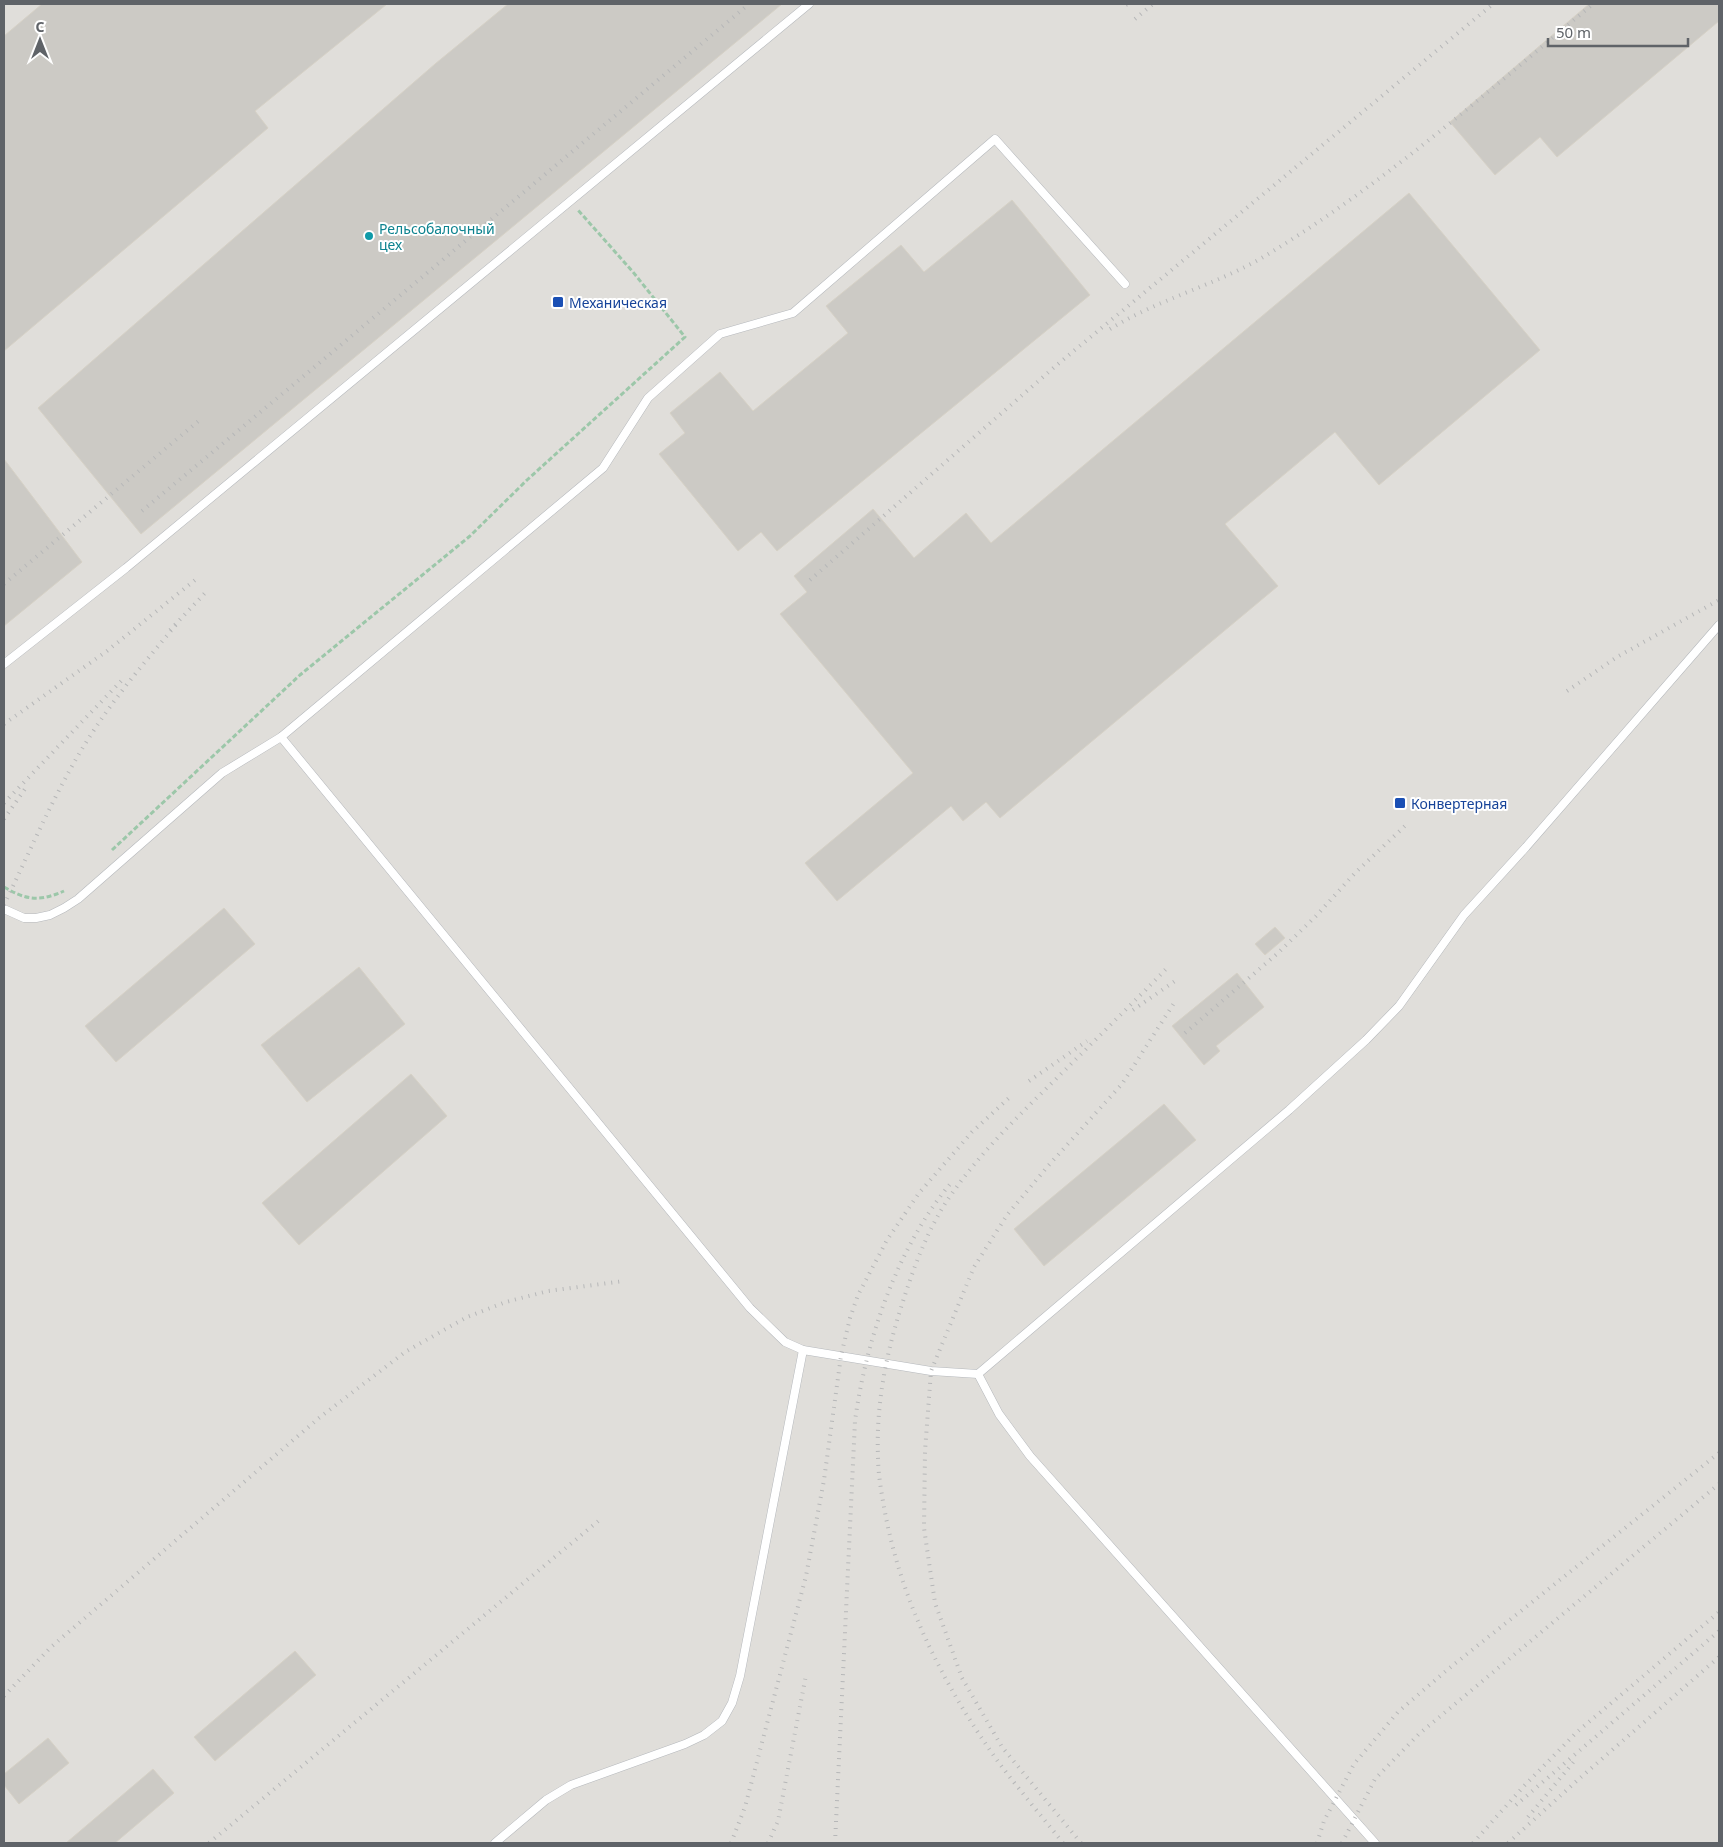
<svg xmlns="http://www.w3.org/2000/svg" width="1723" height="1847" font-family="'Noto Sans',sans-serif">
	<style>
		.industrial { fill: #e0deda }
		.building { fill: #cccac5; stroke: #d6d1c6 }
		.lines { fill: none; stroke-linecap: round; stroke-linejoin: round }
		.service-casing { stroke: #b5b8bc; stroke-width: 9 }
		.path { stroke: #9cc7a9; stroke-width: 3; stroke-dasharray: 5 2.5; stroke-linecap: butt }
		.service { stroke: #fff; stroke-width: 8 }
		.rail { stroke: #b6b7b8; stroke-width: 4; stroke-dasharray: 1 6; stroke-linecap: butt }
		.culture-dot { fill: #0f9aa8; stroke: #fff; stroke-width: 2 }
		.transit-dot { fill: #1a4fb4; stroke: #fff; stroke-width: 2 }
		.labels { text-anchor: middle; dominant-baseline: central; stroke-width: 4; stroke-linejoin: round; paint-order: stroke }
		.culture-label { font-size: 14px; fill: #0d838f; stroke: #fff; text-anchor: start }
		.transit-label { font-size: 14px; fill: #164399; stroke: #fff; text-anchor: start }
	</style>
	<rect width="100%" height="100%" fill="#f1efe8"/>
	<rect class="industrial" x="4" y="4" width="1715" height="1839"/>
	<g class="building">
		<polygon points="42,4 387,4 255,111 268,128 4,351 4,36"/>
		<polygon points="508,4 782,4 141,534 38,408 435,64"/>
		<polygon points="1589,4 1719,4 1719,21 1557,157 1540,137 1495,175 1450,122"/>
		<polygon points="1409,193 1540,350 1379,485 1335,432 1225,524 1278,586 1000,818 986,802 963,821 951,806 837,901 805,863 913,773 780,614 807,592 794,576 873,509 914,558 966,513 991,543"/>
		<polygon points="1012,200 1090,295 777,551 761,532 738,551 659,454 685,433 670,413 720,372 753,411 848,333 826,306 901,245 924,272"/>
		<polygon points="4,459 82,562 4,626"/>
		<polygon points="224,908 255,944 116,1062 85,1026"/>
		<polygon points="1275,927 1285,938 1265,955 1255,944"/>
		<polygon points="359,967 405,1024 307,1102 261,1045"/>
		<polygon points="1237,973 1264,1007 1216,1046 1220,1051 1204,1065 1172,1026"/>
		<polygon points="411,1074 447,1116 299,1245 262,1203"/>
		<polygon points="1164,1104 1196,1140 1044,1266 1014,1229"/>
		<polygon points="295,1651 316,1675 215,1761 194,1737"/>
		<polygon points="48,1738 69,1763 19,1804 4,1785 4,1774"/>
		<polygon points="153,1769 174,1793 115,1843 66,1843"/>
	</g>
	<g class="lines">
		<defs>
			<g id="service">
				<polyline points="4,664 126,568 809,4"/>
				<polyline points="281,737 750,1308 785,1342 803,1350"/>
				<polyline points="4,909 24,918 36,918 50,915 64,908 78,899 222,773 281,737 603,468 648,398 720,334 793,313 995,139 1125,284"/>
				<polyline points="978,1374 999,1414 1030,1456 1375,1843"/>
				<polyline points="495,1843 546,1800 571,1785 685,1744 704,1735 722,1721 732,1703 740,1676 803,1350 931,1371 978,1374 1289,1110 1366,1040 1399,1006 1464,915 1526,847 1719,625"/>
			</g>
		</defs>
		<use href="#service" class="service-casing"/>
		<g class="path">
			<polyline points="112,850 300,675 470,536 527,480 685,337 633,272 578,210"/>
			<path d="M4 887C26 900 39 902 64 891"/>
		</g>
		<use href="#service" class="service"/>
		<g class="rail">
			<polyline points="1126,5 1128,4"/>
			<polyline points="1135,19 1153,4"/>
			<path d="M1110 329C1159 299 1216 285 1265 256 1383 185 1487 92 1593 4"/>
			<polyline points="142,511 749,4"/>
			<polyline points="810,580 1058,364 1493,4"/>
			<polyline points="4,584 202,418"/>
			<polyline points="170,630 206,592"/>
			<polyline points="1567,691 1617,657 1719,600"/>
			<polyline points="4,724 107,651 195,580"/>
			<polyline points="4,803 125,677"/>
			<polyline points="4,819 25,789"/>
			<path d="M4 905C33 845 59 782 96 727 120 691 148 658 176 625"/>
			<polyline points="1133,1010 1175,981"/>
			<polyline points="1185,1033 1278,953 1316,916 1356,872 1406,825"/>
			<polyline points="1029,1081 1087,1041"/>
			<polyline points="4,1696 51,1647 319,1418 405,1352 467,1317 506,1302 548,1291 624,1281"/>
			<polyline points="1516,1805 1719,1631"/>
			<polyline points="1528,1817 1576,1759"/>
			<polyline points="209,1843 602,1518"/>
			<polyline points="731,1843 745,1807 806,1576 824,1480 841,1356 850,1318 858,1295 887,1240 919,1193 972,1132 1010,1097"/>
			<polyline points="768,1843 778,1821 806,1675"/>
			<path d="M835 1843 855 1421C866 1339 898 1246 951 1183"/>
			<path d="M1063 1843C1043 1818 1022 1793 1002 1767 945 1689 901 1603 884 1507 881 1490 878 1473 878 1456 876 1409 885 1359 899 1314 912 1272 927 1228 953 1192 983 1150 1020 1114 1057 1078 1093 1042 1130 1006 1166 969"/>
			<polyline points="1081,1843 1002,1747 962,1678 935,1603 924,1528 925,1451 931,1371 974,1267 1007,1215 1048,1166 1122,1084 1176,1000"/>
			<polyline points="1317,1843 1324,1821 1354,1764 1398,1712 1447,1670 1719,1453"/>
			<polyline points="1342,1843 1375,1779 1419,1734 1719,1484"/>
			<polyline points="1473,1843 1524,1786 1577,1732 1719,1612"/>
			<polyline points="1508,1843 1580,1778 1719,1657"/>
		</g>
	</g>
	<circle class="culture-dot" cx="369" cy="236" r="5"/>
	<g class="transit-dot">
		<rect x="552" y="296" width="12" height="12" rx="2.5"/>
		<rect x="1394" y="797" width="12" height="12" rx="2.5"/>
	</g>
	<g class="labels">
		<g class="culture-label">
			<text x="379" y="228">Рельсобалочный<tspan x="379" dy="16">цех</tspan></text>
		</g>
		<g class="transit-label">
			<text x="569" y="302">Механическая</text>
			<text x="1411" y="803">Конвертерная</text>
		</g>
	</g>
	<rect width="1723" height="1847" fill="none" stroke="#5f6368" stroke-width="10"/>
	<g transform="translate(40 40)" stroke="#ffffff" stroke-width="4" paint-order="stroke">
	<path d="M0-4L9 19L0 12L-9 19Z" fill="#5f6368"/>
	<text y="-8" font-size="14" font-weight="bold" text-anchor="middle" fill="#5f6368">С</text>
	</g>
	<path d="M1548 38v8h140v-8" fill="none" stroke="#5f6368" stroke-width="2.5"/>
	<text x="1556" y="38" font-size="15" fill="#5f6368" stroke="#ffffff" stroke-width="4" paint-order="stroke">50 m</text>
</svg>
